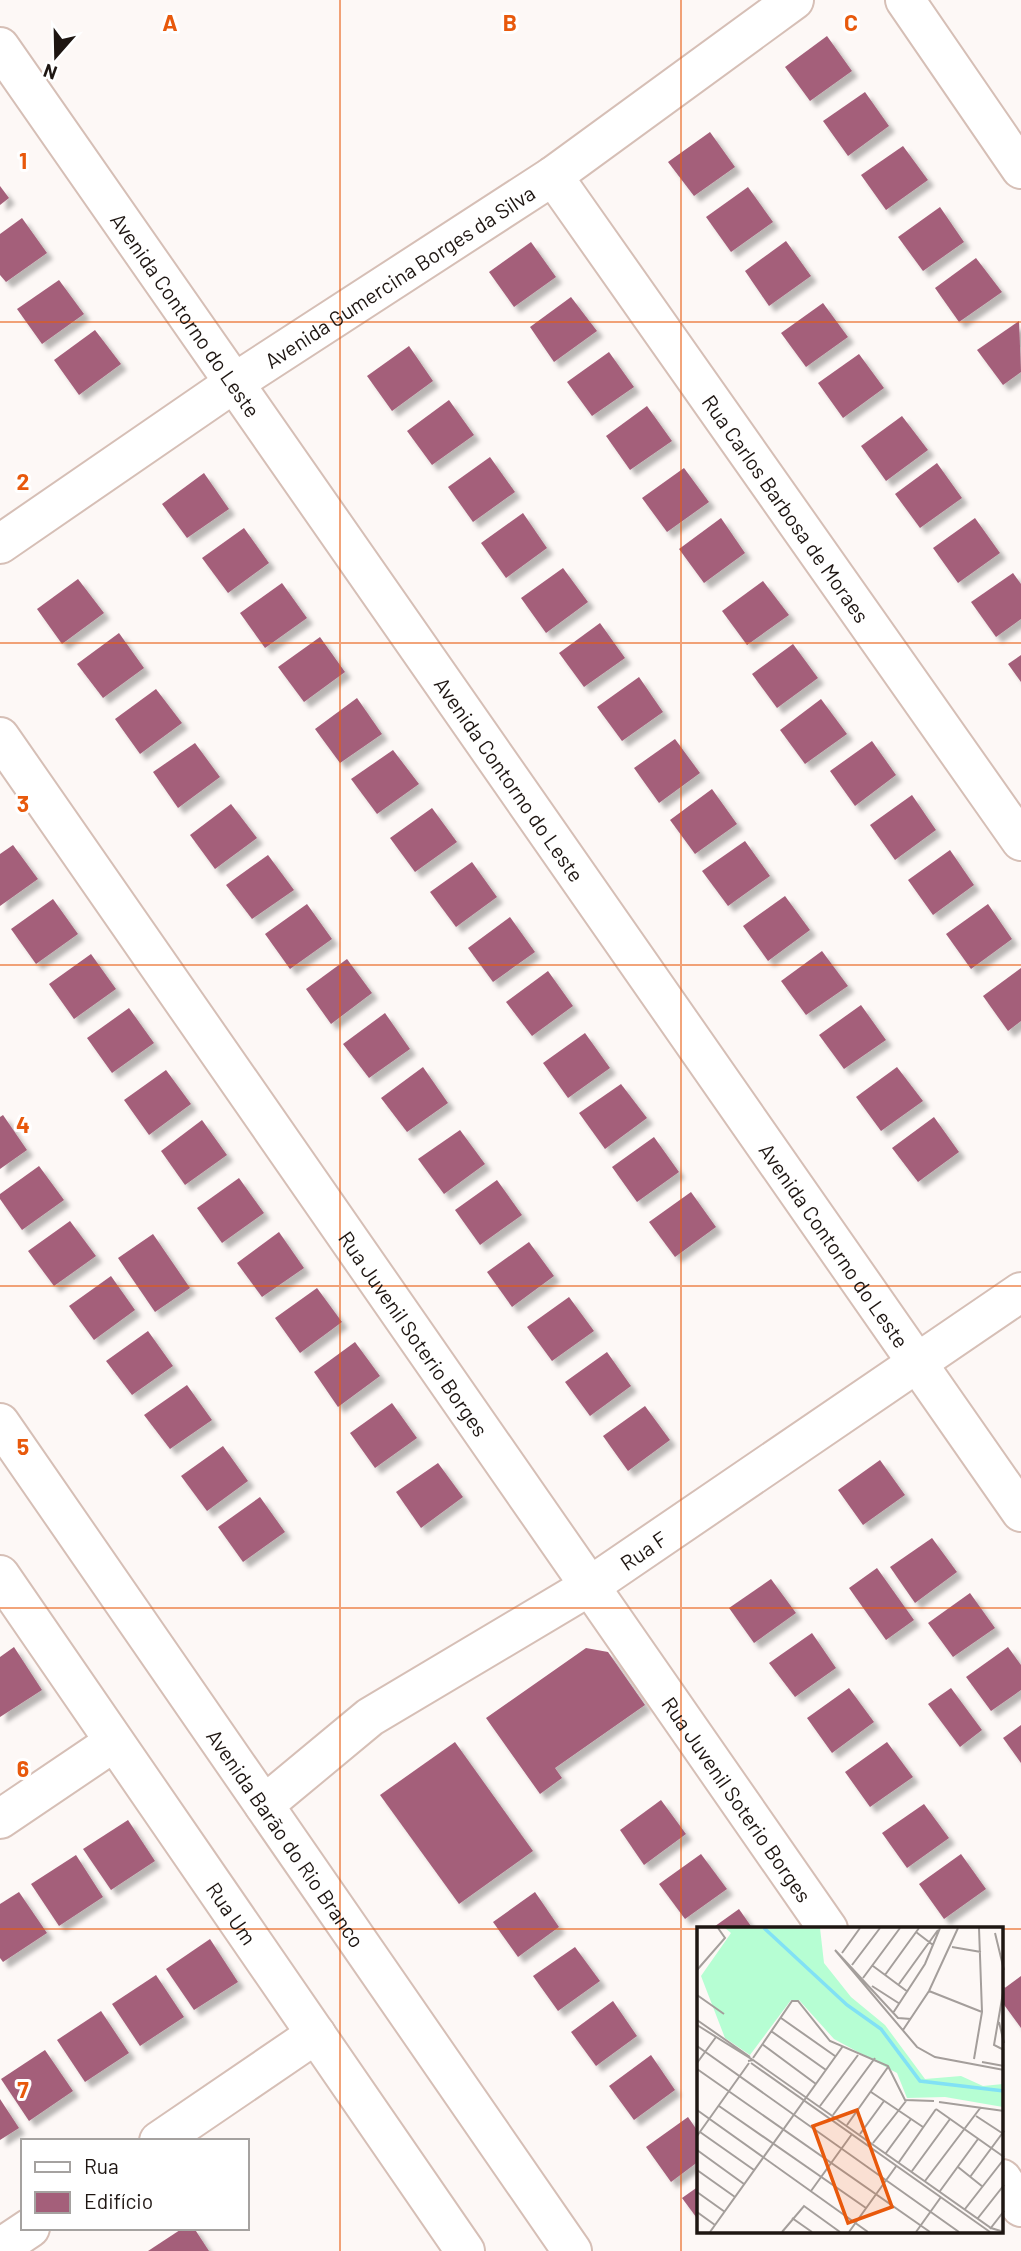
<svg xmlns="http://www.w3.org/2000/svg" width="1021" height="2251" font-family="Barlow,sans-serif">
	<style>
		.building { fill: #a45f7a; filter: url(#shadow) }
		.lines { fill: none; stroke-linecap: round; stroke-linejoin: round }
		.minor-casing { stroke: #d6bfb6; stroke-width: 42 }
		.minor { stroke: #fff; stroke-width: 38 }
		.grid { fill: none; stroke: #e8590c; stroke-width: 2; stroke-opacity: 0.55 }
		.labels { text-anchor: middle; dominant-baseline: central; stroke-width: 6; stroke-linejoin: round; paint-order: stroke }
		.street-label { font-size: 21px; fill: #1e1612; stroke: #fff }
		.inset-river { fill: none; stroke: #81e1f5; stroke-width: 3.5 }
		.inset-road { fill: none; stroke: #a49e9b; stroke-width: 2 }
		.view { fill: #e8590c; fill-opacity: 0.15; stroke: #e8590c; stroke-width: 3.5 }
		.inset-edge { fill: none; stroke: #1e1612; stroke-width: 3.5 }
		.grid-label { font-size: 23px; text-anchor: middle; font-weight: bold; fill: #e8590c; stroke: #fff; stroke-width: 6; stroke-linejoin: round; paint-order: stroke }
	</style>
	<defs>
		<filter id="shadow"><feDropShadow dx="6" dy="6" stdDeviation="2" flood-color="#0004"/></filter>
	</defs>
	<rect width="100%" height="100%" fill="#fdf8f6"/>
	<g class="building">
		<polygon points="827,36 852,71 810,101 785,67"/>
		<polygon points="865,92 889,126 848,156 823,121"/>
		<polygon points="710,132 735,167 694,196 668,162"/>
		<polygon points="903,146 928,180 886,210 861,175"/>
		<polygon points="0,186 9,198 0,205"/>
		<polygon points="748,187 773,222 731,252 706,217"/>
		<polygon points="940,207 964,242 923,271 898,237"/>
		<polygon points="22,218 47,253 6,282 0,275 0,234"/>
		<polygon points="786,241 811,276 769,306 745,271"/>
		<polygon points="531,242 556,277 514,307 489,272"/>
		<polygon points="976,258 1002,292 959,322 935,288"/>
		<polygon points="59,280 84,314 42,344 17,309"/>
		<polygon points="571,297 597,331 554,362 530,327"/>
		<polygon points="823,303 848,337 806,367 781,333"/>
		<polygon points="1019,321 1021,372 1003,385 977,350"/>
		<polygon points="95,330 121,364 79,395 54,360"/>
		<polygon points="409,346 433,381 392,411 367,376"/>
		<polygon points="609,352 634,387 592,416 567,382"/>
		<polygon points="859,354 884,388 843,418 818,383"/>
		<polygon points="449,400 474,435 432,465 407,431"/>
		<polygon points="647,406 672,441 630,470 606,436"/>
		<polygon points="902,416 928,450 886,481 861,446"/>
		<polygon points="490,457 515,492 473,522 448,487"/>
		<polygon points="937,463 962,498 920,528 895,494"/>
		<polygon points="684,468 709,502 667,532 642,498"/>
		<polygon points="204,473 229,509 187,538 162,504"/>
		<polygon points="523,513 547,548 506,578 481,543"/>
		<polygon points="721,518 745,553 704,583 679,549"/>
		<polygon points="975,518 1000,553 958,583 933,548"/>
		<polygon points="244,528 269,563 228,593 202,558"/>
		<polygon points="563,568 588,602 546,633 521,598"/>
		<polygon points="1013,573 1021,584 1021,619 996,637 971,602"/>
		<polygon points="78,579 104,613 62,644 37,609"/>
		<polygon points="763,581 789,615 747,645 722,611"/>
		<polygon points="282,583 307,618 265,648 240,613"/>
		<polygon points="600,623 625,658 584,687 559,653"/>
		<polygon points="119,633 144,668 103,698 77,664"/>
		<polygon points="320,637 345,672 304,702 278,667"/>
		<polygon points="793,644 818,678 777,708 752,674"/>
		<polygon points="1021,655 1021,682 1008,664"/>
		<polygon points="639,677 663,712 622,741 597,707"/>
		<polygon points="156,689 182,723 140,754 115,719"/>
		<polygon points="357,698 382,734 340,763 315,729"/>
		<polygon points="821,699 847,734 805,764 780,730"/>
		<polygon points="675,739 700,773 659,803 634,768"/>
		<polygon points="872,741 896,775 855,806 830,771"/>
		<polygon points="195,743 220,777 178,808 153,772"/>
		<polygon points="393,750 419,784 377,814 351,779"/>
		<polygon points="712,789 737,824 695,854 670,820"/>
		<polygon points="912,795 936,830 895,860 870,825"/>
		<polygon points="231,804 257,838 215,869 190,835"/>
		<polygon points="432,808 457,842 415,872 390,838"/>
		<polygon points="745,841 770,876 728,906 702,871"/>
		<polygon points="13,845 38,879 0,906 0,854"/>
		<polygon points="950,850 974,885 933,915 908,880"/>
		<polygon points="268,855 294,890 252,919 226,885"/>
		<polygon points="472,862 497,897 456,927 430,892"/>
		<polygon points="785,896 810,930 768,961 743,926"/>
		<polygon points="53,899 78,934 36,964 11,929"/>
		<polygon points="307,904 332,939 290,969 265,934"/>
		<polygon points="988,904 1012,939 971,969 946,934"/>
		<polygon points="510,917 535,952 493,982 468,948"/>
		<polygon points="822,951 848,986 806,1015 781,981"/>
		<polygon points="91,954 116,989 74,1019 49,984"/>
		<polygon points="347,959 372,993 331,1024 306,989"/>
		<polygon points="1021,968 1021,1021 1008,1031 983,996"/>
		<polygon points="548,971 573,1006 532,1036 506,1002"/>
		<polygon points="861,1005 886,1040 844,1069 819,1035"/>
		<polygon points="129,1008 154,1043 112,1073 87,1038"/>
		<polygon points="385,1013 410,1049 369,1078 343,1044"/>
		<polygon points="585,1033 610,1068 568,1098 543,1063"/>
		<polygon points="423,1067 448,1103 407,1132 381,1098"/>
		<polygon points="897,1067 923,1101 881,1131 856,1097"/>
		<polygon points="166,1070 191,1104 149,1135 124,1100"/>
		<polygon points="621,1084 647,1118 605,1149 579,1113"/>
		<polygon points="3,1115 27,1150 0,1169 0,1117"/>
		<polygon points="934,1117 959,1152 918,1182 892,1148"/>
		<polygon points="202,1120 227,1155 185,1185 161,1151"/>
		<polygon points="460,1130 485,1164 444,1194 418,1159"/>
		<polygon points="654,1137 679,1172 637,1202 612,1167"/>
		<polygon points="39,1166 64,1200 22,1230 0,1199 0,1194"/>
		<polygon points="239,1178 264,1213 222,1243 197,1208"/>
		<polygon points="497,1180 522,1215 480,1245 455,1210"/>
		<polygon points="691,1192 716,1227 675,1257 649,1222"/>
		<polygon points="70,1221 96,1256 54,1286 28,1251"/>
		<polygon points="279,1232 304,1268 262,1297 237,1263"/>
		<polygon points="153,1234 190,1288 155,1312 118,1258"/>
		<polygon points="529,1242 554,1276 512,1307 487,1272"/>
		<polygon points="111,1276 135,1310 94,1340 69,1306"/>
		<polygon points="317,1288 342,1322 300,1353 275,1318"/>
		<polygon points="569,1297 594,1331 552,1361 527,1327"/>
		<polygon points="148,1331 173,1366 132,1395 106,1361"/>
		<polygon points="355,1342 380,1376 338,1407 314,1372"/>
		<polygon points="607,1352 631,1386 590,1416 565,1382"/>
		<polygon points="187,1385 212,1420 170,1449 144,1415"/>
		<polygon points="392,1403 417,1438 375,1468 350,1433"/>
		<polygon points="645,1406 670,1440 628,1471 603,1436"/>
		<polygon points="223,1446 248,1481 207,1511 181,1476"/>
		<polygon points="880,1460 905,1495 863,1525 838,1490"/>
		<polygon points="438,1463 463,1497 421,1528 396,1492"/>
		<polygon points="260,1497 285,1532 243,1562 218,1527"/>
		<polygon points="932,1538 957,1572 915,1603 890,1567"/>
		<polygon points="877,1568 914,1620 886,1640 849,1588"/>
		<polygon points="771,1579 796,1613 754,1643 729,1608"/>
		<polygon points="970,1593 995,1628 953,1657 928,1623"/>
		<polygon points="812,1633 836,1668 795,1697 769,1663"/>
		<polygon points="14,1647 42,1690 0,1717 0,1657"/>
		<polygon points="1008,1647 1021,1665 1021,1690 991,1711 966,1677"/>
		<polygon points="586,1648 608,1652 645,1705 555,1768 562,1778 540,1794 486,1718"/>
		<polygon points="849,1688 874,1722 832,1753 807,1718"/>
		<polygon points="951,1688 982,1730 960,1747 928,1704"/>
		<polygon points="1021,1725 1021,1763 1003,1738"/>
		<polygon points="455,1742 533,1851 459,1904 380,1795"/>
		<polygon points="887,1742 913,1777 870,1807 845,1772"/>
		<polygon points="661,1800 686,1834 644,1865 620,1830"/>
		<polygon points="924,1804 949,1838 907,1868 882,1833"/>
		<polygon points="128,1820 155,1861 111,1890 83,1849"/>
		<polygon points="701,1854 727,1889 685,1919 659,1884"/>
		<polygon points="961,1854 986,1889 944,1919 919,1884"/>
		<polygon points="76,1855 103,1897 59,1926 31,1884"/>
		<polygon points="19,1892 47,1933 3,1962 0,1958 0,1904"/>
		<polygon points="535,1892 559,1927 518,1957 493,1922"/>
		<polygon points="739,1909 753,1929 711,1929"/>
		<polygon points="210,1939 238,1982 194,2010 166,1969"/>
		<polygon points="575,1947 600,1981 558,2011 533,1976"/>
		<polygon points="156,1975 184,2017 140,2046 112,2004"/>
		<polygon points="1021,1976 1021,2028 1002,2002 1002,1990"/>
		<polygon points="613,2001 637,2036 596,2066 571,2032"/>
		<polygon points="101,2011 129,2053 85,2082 57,2040"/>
		<polygon points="45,2050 73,2091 29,2121 1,2079"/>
		<polygon points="651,2055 675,2090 634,2120 609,2086"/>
		<polygon points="0,2099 19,2128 0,2140"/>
		<polygon points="688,2117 699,2133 699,2161 671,2182 646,2147"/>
		<polygon points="699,2186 699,2221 682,2198"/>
		<polygon points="183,2228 194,2228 209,2251 148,2251"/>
	</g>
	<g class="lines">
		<defs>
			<g id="minor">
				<polyline points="905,0 1021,169"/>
				<path id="s1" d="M0 47 1021 1512"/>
				<path id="s2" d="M553 176 1021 841"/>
				<path id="s3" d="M0 544 234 383 553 176 794 0"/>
				<path id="s4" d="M0 737 828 1929"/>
				<path id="s5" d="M0 1423 572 2251"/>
				<path id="s6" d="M0 1575 465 2251"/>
				<path id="s7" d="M264 1805 370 1717 590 1586 1021 1292"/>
				<polyline points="0,1819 114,1742"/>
				<polyline points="159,2141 316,2034"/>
				<polyline points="1002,2179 1021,2207"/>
				<polyline points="0,2248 30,2228"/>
			</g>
		</defs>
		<use href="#minor" class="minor-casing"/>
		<use href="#minor" class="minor"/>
	</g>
	<path class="grid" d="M340 0V2251M681 0V2251M0 322H1021M0 643H1021M0 965H1021M0 1286H1021M0 1608H1021M0 1929H699M1002 1929H1021"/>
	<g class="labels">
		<g class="street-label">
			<text stroke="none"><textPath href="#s3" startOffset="481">Avenida Gumercina Borges da Silva</textPath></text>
			<text stroke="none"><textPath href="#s1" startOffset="326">Avenida Contorno do Leste</textPath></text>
			<text stroke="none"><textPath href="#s2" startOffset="406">Rua Carlos Barbosa de Moraes</textPath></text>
			<text stroke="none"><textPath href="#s1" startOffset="892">Avenida Contorno do Leste</textPath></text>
			<text stroke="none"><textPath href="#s1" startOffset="1460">Avenida Contorno do Leste</textPath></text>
			<text stroke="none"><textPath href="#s4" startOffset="726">Rua Juvenil Soterio Borges</textPath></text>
			<text stroke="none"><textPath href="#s7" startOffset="458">Rua F</textPath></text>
			<text stroke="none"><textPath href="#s4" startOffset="1293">Rua Juvenil Soterio Borges</textPath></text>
			<text stroke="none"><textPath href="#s5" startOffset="504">Avenida Barão do Rio Branco</textPath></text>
			<text stroke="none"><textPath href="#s6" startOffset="410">Rua Um</textPath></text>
		</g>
	</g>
	<g transform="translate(697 1927)">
		<rect width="306" height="306" fill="#fdf8f6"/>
		<path d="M28 1H123L127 36 154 70 188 98 228 152 264 149 286 159 306 157V180L248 170 210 171 200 146 137 112 102 73H94L53 128 28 111 4 49 34 6Z" fill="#b6fed3"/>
		<path class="inset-river" d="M67 1 150 78 184 102 223 154 307 164"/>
		<path class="inset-road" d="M219 5 236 18M298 6 307 43M255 20 284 25M145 26 163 1M155 38 183 1M176 39 211 65M0 43 28 11 21 1M188 48 222 1M166 51 203 1M202 57 241 3M175 59 203 77M307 60 297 118 307 123M232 64 285 85M0 68 27 87M196 86 228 37 243 1M84 91 138 129M214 92 201 91 138 23 220 120 238 130 307 143M0 93 53 130M302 95 307 116M0 98 56 133 51 134M206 103 232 64 261 1M74 104 129 143M65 117 119 157M0 119 262 305M56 131 95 74H101L133 114 191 139 208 173 237 174M277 132 285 85 282 1M56 133 294 301 307 305M285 135 307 139M0 136 19 110M54 136 293 305M0 142 233 305M174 165 226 200M242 175 307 184M22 179 169 281M123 179 161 128M239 182 307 230M0 183 171 305M136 188 178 131M279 189 305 206M150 198 191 140M3 205 57 243M163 207 187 174M0 209 52 136M176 216 209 174M0 223 47 257M189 226 214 192M202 235 239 182M261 240 286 260M0 243 38 270M215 244 253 192M273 250 307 204M228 254 284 180M114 264 155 207M243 264 281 212M0 265 28 285M268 282 307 232M0 285 18 298M95 291 115 305M281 291 307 258M293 302 307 284M13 305 146 119M85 305 107 279 143 305M152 305 200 238M219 305 244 270"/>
		<path class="view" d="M160 183 195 280 151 296 116 199Z"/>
		<rect width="306" height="306" class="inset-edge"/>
	</g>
	<g class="grid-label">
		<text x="170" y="31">A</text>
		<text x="510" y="31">B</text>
		<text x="851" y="31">C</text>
		<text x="23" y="169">1</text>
		<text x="23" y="490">2</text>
		<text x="23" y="812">3</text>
		<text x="23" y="1133">4</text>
		<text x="23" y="1455">5</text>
		<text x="23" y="1777">6</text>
		<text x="23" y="2098">7</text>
	</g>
	<rect x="21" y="2139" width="228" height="91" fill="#ffffff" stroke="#a5a2a0" stroke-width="2"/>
	<rect x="35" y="2162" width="35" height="10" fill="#ffffff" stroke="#a5a2a0" stroke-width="2"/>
	<text x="84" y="2174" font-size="21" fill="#1e1612">Rua</text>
	<rect x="35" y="2192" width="35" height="21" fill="#a45f7a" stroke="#a5a2a0" stroke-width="2"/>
	<text x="84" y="2209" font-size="21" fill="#1e1612">Edifício</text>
	<g transform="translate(56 56) rotate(200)" stroke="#ffffff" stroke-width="5" paint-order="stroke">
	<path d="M0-5L12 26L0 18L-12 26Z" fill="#1e1612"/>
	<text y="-10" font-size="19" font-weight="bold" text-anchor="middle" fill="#1e1612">N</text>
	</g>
</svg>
